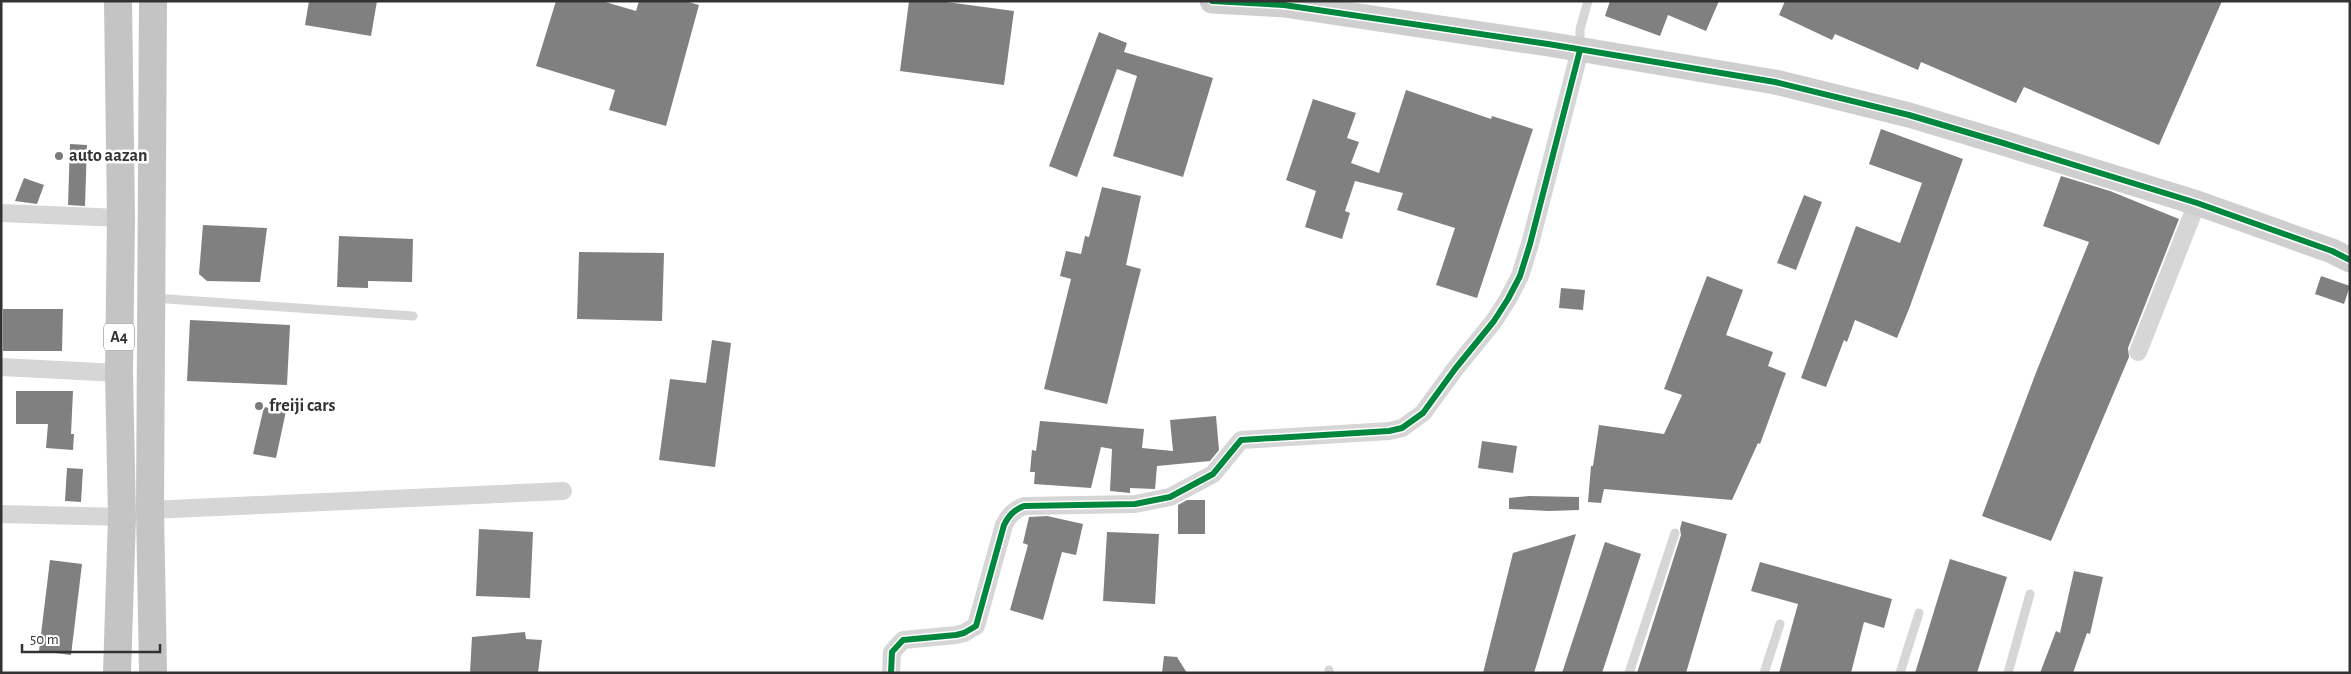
<svg xmlns="http://www.w3.org/2000/svg" width="2351" height="674" font-family="'Alegreya Sans',sans-serif">
	<style>
		.building { fill: #808080 }
		.lines { fill: none; stroke-linecap: round; stroke-linejoin: round }
		.lane { stroke: #d6d6d6; stroke-width: 9 }
		.street { stroke: #d6d6d6; stroke-width: 18 }
		.secondary { stroke: #cfcfcf; stroke-width: 25 }
		.highway { stroke: #c4c4c4; stroke-width: 28 }
		.cycleway-casing { stroke: #fff; stroke-width: 9 }
		.cycleway { stroke: #00873e; stroke-width: 6 }
		.poi-dot { fill: #7a7a7a; stroke: #fff; stroke-width: 2 }
		.labels { text-anchor: middle; dominant-baseline: central; stroke-width: 5; stroke-linejoin: round; paint-order: stroke }
		.shield { fill: #fff; stroke: #707070; stroke-width: 1 }
		.shield-label { font-size: 16px; font-weight: bold; fill: #323232 }
		.poi-label { font-size: 18px; font-weight: bold; fill: #323232; stroke: #fff; text-anchor: start }
	</style>
	<rect width="100%" height="100%" fill="#fff"/>
	<g class="building">
		<polygon points="309,1 377,1 371,36 305,25"/>
		<polygon points="556,1 602,1 636,11 639,1 685,1 699,5 666,126 609,110 615,90 536,66"/>
		<polygon points="909,1 939,1 1014,11 1004,85 900,71"/>
		<polygon points="1610,1 1719,1 1706,31 1668,15 1660,36 1605,16"/>
		<polygon points="1785,1 2222,1 2159,145 2024,87 2016,103 1921,62 1918,70 1835,34 1832,40 1779,15"/>
		<polygon points="1099,32 1127,43 1124,52 1213,78 1183,177 1113,156 1137,76 1117,69 1077,177 1049,166"/>
		<polygon points="1406,90 1491,119 1492,116 1533,129 1477,298 1436,285 1455,228 1397,210 1403,193 1355,181 1345,211 1350,213 1342,239 1305,227 1316,191 1286,180 1313,99 1356,113 1347,138 1359,142 1351,163 1379,173"/>
		<polygon points="1881,129 1963,159 1909,309 1897,338 1855,320 1847,342 1844,340 1826,387 1801,378 1856,226 1900,243 1922,183 1869,164"/>
		<polygon points="70,144 87,145 85,206 68,205"/>
		<polygon points="2061,176 2110,191 2179,219 2128,348 2129,357 2051,541 1982,516 2037,370 2089,242 2043,226"/>
		<polygon points="24,178 44,185 37,204 15,201"/>
		<polygon points="1102,187 1141,196 1126,265 1141,269 1107,404 1044,389 1071,279 1060,276 1066,251 1081,254 1085,236 1089,237"/>
		<polygon points="1804,195 1822,202 1796,270 1777,263"/>
		<polygon points="203,225 267,228 260,282 207,281 199,274"/>
		<polygon points="339,236 413,239 412,282 368,281 368,288 337,287"/>
		<polygon points="579,252 664,253 662,321 577,319"/>
		<polygon points="1707,276 1743,290 1726,335 1773,352 1768,366 1786,373 1760,444 1758,443 1732,500 1604,489 1601,503 1588,502 1591,466 1593,466 1599,425 1664,434 1682,395 1664,389"/>
		<polygon points="2321,276 2350,286 2344,304 2315,294"/>
		<polygon points="1561,288 1585,290 1583,310 1559,308"/>
		<polygon points="3,309 63,309 62,351 3,351"/>
		<polygon points="190,320 290,325 287,385 187,381"/>
		<polygon points="712,340 731,343 715,467 659,460 670,379 706,383"/>
		<polygon points="16,391 73,391 71,434 74,434 73,450 46,448 48,424 16,424"/>
		<polygon points="264,407 286,411 276,458 253,454"/>
		<polygon points="1216,416 1219,450 1210,461 1157,466 1155,489 1130,488 1130,493 1110,491 1112,449 1101,447 1091,488 1034,484 1035,472 1030,472 1032,450 1036,451 1040,421 1144,429 1142,448 1173,451 1170,420"/>
		<polygon points="1482,441 1517,446 1513,473 1478,468"/>
		<polygon points="67,468 83,469 81,502 65,501"/>
		<polygon points="1529,496 1579,497 1579,510 1549,511 1509,509 1509,498"/>
		<polygon points="1187,500 1205,500 1205,534 1178,534 1178,505"/>
		<polygon points="1047,516 1083,524 1076,555 1062,552 1043,620 1010,610 1028,545 1023,543 1029,517"/>
		<polygon points="1682,521 1727,534 1686,673 1637,673 1681,535 1680,529"/>
		<polygon points="479,529 533,532 530,598 476,596"/>
		<polygon points="1107,532 1159,534 1155,604 1103,601"/>
		<polygon points="1576,534 1534,673 1483,673 1513,553"/>
		<polygon points="1605,542 1641,554 1602,673 1562,673"/>
		<polygon points="1950,559 2007,577 1977,673 1915,673"/>
		<polygon points="50,560 82,564 71,655 39,651"/>
		<polygon points="1760,562 1892,599 1884,628 1864,622 1851,673 1779,673 1798,604 1751,591"/>
		<polygon points="2074,571 2103,577 2090,634 2087,633 2073,673 2040,673 2056,631 2060,633"/>
		<polygon points="525,632 526,639 542,640 538,673 470,673 472,637"/>
		<polygon points="1164,656 1177,657 1187,673 1162,673"/>
	</g>
	<g class="lines">
		<g class="lane">
			<polyline points="1580,47 1580,29 1588,1"/>
			<polyline points="153,298 413,316"/>
			<polyline points="1329,673 1329,670"/>
			<polyline points="1629,673 1675,533"/>
			<polyline points="1764,673 1780,624"/>
			<polyline points="1900,673 1919,613"/>
			<polyline points="2008,673 2030,594"/>
		</g>
		<g class="street">
			<polyline points="1,213 121,218"/>
			<polyline points="2138,352 2197,203"/>
			<polyline points="1,367 119,373"/>
			<polyline points="150,510 563,491"/>
			<polyline points="1,514 122,517"/>
			<path d="M891 673 892 652 903 640 956 635 964 633 976 626 1004 525C1009 515 1014 510 1024 506L1135 504 1170 497 1213 474 1241 440 1389 431 1402 428 1423 413 1455 369 1494 321 1508 299 1520 276 1530 244 1580 50"/>
		</g>
		<polyline class="secondary" points="1212,1 1284,5 1548,44 1775,82 1909,115 2003,143 2197,203 2332,251 2350,260"/>
		<g class="highway">
			<polyline points="153,1 150,510 153,673"/>
			<polyline points="117,673 122,517 119,373 121,218 118,1"/>
		</g>
		<defs>
			<g id="cycleway">
				<polyline points="1212,1 1284,5 1548,44 1775,82 1909,115 2003,143 2197,203 2332,251 2350,260"/>
				<path d="M891 673 892 652 903 640 956 635 964 633 976 626 1004 525C1009 515 1014 510 1024 506L1135 504 1170 497 1213 474 1241 440 1389 431 1402 428 1423 413 1455 369 1494 321 1508 299 1520 276 1530 244 1580 50"/>
			</g>
		</defs>
		<use href="#cycleway" class="cycleway-casing"/>
		<use href="#cycleway" class="cycleway"/>
	</g>
	<g class="poi-dot">
		<circle cx="59" cy="156" r="5"/>
		<circle cx="259" cy="406" r="5"/>
	</g>
	<g class="labels">
		<rect class="shield" x="104" y="323.5" width="30" height="27" rx="4"/>
		<g class="shield-label">
			<text x="119" y="337">A4</text>
		</g>
		<g class="poi-label">
			<text x="69" y="156">auto aazan</text>
			<text x="269" y="406">freiji cars</text>
		</g>
	</g>
	<rect width="2351" height="674" fill="none" stroke="#323232" stroke-width="5"/>
	<path d="M22 644v8h138v-8" fill="none" stroke="#323232" stroke-width="2.5"/>
	<text x="30" y="644" font-size="15" fill="#323232" stroke="#ffffff" stroke-width="4" paint-order="stroke">50 m</text>
</svg>
